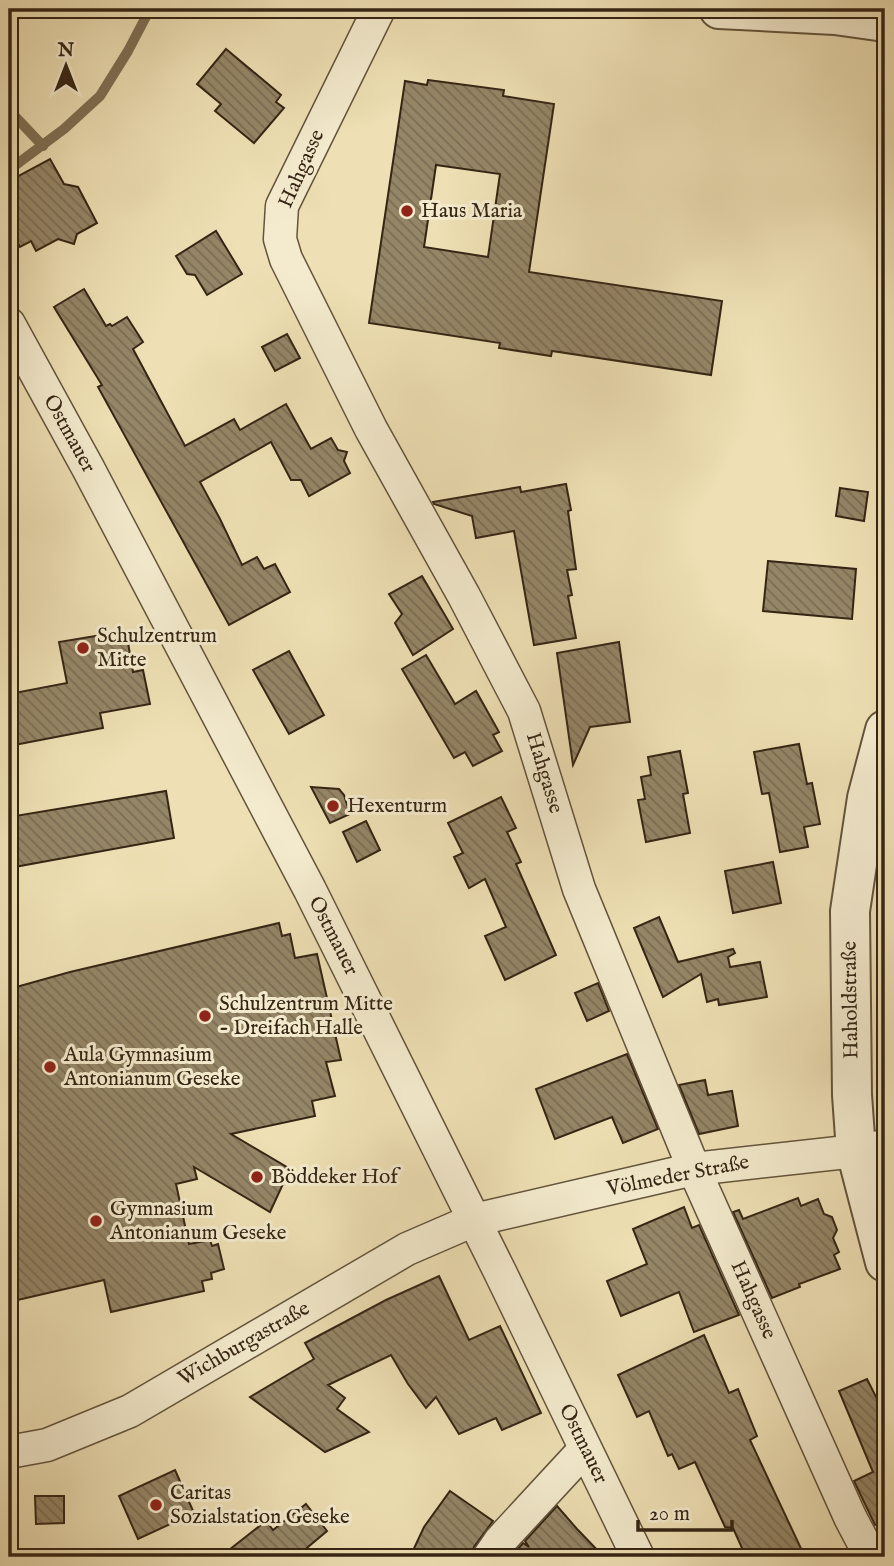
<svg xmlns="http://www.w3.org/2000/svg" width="894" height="1566" font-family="'IM FELL English',serif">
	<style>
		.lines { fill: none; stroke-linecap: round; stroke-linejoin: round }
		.stream { stroke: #7e6f54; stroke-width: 10 }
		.building { fill: url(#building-back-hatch); stroke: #352514; stroke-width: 2; fill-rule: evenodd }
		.minor-casing { stroke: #63543c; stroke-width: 35 }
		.tertiary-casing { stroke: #63543c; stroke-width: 42 }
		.minor { stroke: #f4ebce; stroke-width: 32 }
		.tertiary { stroke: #f4ebce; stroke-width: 38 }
		.poi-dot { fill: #8f2418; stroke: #f4ebce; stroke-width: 2.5 }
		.labels { text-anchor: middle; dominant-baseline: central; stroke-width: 6; stroke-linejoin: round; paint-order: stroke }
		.street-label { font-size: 21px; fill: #352514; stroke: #f4ebce }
		.poi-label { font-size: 21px; fill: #352514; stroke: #f4ebce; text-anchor: start }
	</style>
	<defs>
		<pattern id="building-back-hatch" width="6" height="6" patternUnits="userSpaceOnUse" patternTransform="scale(1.75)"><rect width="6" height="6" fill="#958667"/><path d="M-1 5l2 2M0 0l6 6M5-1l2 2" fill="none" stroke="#7a6d54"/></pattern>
	</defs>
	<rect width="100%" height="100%" fill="#eee0b4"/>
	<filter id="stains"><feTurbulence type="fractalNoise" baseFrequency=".00286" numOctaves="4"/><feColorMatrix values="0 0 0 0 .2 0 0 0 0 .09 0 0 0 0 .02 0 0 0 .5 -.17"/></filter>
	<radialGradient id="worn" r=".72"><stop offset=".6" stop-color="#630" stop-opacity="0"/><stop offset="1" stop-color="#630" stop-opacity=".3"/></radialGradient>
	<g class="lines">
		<g class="stream">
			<polyline points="9,110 43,146"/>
			<polyline points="9,170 64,129 100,96 128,51 150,9"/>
		</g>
	</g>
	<g class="building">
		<polygon points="226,49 281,95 276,102 284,108 254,143 215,111 221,104 197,84"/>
		<path d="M428 80 504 90 503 96 554 104 529 272 722 301 711 375 552 351 551 356 499 348 500 343 369 323 405 81 427 85ZM436 165 500 174 488 257 424 247Z"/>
		<polygon points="50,159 64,184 78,187 97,223 77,234 74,244 58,239 36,251 31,241 20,247 9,227 9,181"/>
		<polygon points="216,231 242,274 207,295 195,275 187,274 176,256"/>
		<polygon points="84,289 106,326 110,324 112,326 127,317 143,342 133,349 185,446 234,419 240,430 286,404 311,449 331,438 338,450 347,452 344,461 350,473 309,496 301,480 291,480 271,442 200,482 220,519 242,565 257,557 264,569 275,564 290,592 229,625 98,387 102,385 54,307"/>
		<polygon points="287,334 300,358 275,371 262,347"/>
		<polygon points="566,484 571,510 568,511 576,569 567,570 572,595 568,596 576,638 534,645 514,531 476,538 472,516 434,504 433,502 520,487 521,492"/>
		<polygon points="840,488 868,492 864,521 836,516"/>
		<polygon points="768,561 856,569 852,619 763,611"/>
		<polygon points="422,576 453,629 413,655 395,623 402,614 389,594"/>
		<polygon points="126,631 133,672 143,670 150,704 100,713 103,728 9,746 9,694 67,683 59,642"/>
		<polygon points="619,642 630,722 590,727 573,765 557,653"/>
		<polygon points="289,651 324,715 289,734 253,670"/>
		<polygon points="426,655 455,704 476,691 499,732 493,735 502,751 473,766 465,752 454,758 402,669"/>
		<polygon points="799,744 807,784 812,783 820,824 804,827 808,847 780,852 769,793 762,794 754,752"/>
		<polygon points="680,751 688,793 683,794 690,833 646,842 638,800 645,799 641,777 651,775 648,757"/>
		<polygon points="311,787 339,789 344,795 350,814 330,823"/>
		<polygon points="166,791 174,838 9,868 9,817"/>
		<polygon points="501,797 516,828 507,832 521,862 516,864 556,955 505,980 485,936 506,927 485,879 469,888 454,857 463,853 448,823"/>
		<polygon points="366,821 380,850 357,862 343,832"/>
		<polygon points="773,862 781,903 733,913 725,871"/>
		<polygon points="659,917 678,962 733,949 735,953 728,957 730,967 760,962 767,997 719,1005 718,999 707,1002 701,974 663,997 634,928"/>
		<polygon points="279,923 282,936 290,934 295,958 317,954 341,1060 326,1062 335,1096 312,1101 315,1116 231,1134 290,1169 270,1212 194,1167 197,1179 176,1184 189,1244 210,1240 212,1246 218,1244 224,1269 211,1273 212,1279 202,1281 204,1291 111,1312 104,1280 9,1302 9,989 70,972"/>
		<polygon points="598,983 609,1011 587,1021 575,993"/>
		<polygon points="627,1054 658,1129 623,1143 612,1117 555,1139 536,1089"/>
		<polygon points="705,1080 708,1095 732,1091 738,1126 699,1134 679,1085"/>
		<polygon points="798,1198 801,1206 818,1199 824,1214 832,1217 837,1230 833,1238 839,1252 834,1255 840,1269 799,1284 800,1287 772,1298 733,1212 739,1210 743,1219"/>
		<polygon points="684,1207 692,1228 699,1225 739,1315 694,1332 679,1292 621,1316 607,1281 647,1264 633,1229"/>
		<polygon points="439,1276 469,1340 500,1326 541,1413 502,1430 496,1418 459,1434 436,1397 426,1408 408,1384 391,1355 328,1385 345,1398 337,1409 369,1432 325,1452 250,1397 314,1359 305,1343 386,1300"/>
		<polygon points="704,1335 729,1393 738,1389 757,1436 750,1440 805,1557 746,1557 733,1528 725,1527 695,1462 679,1469 672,1454 668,1456 649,1411 637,1417 618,1375"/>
		<polygon points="867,1379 876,1397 885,1393 885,1521 875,1525 854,1481 873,1472 839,1391"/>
		<polygon points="175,1470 194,1513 138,1539 119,1496"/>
		<polygon points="450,1491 493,1521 474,1547 471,1557 410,1557 424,1527"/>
		<polygon points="35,1496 64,1496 64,1523 36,1524"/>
		<polygon points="306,1504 327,1531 296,1557 220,1557 266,1521 273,1530"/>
		<polygon points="557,1506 577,1529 604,1557 511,1557 523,1543 529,1547 525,1541"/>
	</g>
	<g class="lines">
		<defs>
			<g id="minor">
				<polyline points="379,9 282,206 280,239 286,259 371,429 464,596 524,711 579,889 694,1169 850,1517 871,1557"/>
				<polyline points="9,324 88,468 310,890 501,1274 638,1557"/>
				<polyline points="9,1452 47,1445 130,1411 407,1249 474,1220 694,1169 856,1151 885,1146"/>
				<polyline points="489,1557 500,1541 585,1449"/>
			</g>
			<g id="tertiary">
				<polyline points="719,9 835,15 885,22"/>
				<polyline points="885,730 867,798 850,911 852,1095 856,1151 885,1262"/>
			</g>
		</defs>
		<use href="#minor" class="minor-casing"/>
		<use href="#tertiary" class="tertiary-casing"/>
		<use href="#minor" class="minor"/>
		<use href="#tertiary" class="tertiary"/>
	</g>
	<g class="poi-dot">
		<circle cx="407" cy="211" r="7"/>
		<circle cx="83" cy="648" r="7"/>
		<circle cx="333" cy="806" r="7"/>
		<circle cx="205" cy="1016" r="7"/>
		<circle cx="50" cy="1067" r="7"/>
		<circle cx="257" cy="1177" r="7"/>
		<circle cx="96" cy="1221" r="7"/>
		<circle cx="156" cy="1505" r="7"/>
	</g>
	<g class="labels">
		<g class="street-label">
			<text transform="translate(302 169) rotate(-66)">Hahgasse</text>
			<text transform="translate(69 434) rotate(61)">Ostmauer</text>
			<text transform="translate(544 773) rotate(73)">Hahgasse</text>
			<text transform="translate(333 936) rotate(63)">Ostmauer</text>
			<text transform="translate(851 1000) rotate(-91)">Haholdstraße</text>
			<text transform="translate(678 1176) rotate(-11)">Völmeder Straße</text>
			<text transform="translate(753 1300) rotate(66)">Hahgasse</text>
			<text transform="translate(244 1344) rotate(-30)">Wichburgastraße</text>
			<text transform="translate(583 1444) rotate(64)">Ostmauer</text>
		</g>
		<g class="poi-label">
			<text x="421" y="211">Haus Maria</text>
			<text x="97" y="636">Schulzentrum<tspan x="97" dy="24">Mitte</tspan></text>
			<text x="347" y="806">Hexenturm</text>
			<text x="219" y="1004">Schulzentrum Mitte<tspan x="219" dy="24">- Dreifach Halle</tspan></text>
			<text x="64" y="1055">Aula Gymnasium<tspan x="64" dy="24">Antonianum Geseke</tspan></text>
			<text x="271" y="1177">Böddeker Hof</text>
			<text x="110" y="1209">Gymnasium<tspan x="110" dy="24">Antonianum Geseke</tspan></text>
			<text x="170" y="1493">Caritas<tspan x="170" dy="24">Sozialstation Geseke</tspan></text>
		</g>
	</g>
	<rect width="894" height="1566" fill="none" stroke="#eee0b4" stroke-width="35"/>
	<rect x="10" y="10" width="873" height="1545" fill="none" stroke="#352514" stroke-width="3.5"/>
	<rect x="18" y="18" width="859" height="1531" fill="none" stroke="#352514" stroke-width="2"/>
	<g transform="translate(66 66)" stroke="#f4ebce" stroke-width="5" paint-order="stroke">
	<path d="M0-5L12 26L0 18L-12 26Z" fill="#352514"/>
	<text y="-10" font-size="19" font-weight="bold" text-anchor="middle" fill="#352514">N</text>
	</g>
	<path d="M638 1520v10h94v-10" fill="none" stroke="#352514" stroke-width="3.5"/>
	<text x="649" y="1520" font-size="21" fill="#352514" stroke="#f4ebce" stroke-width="5" paint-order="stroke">20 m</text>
	<rect width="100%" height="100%" filter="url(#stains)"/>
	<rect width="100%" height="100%" fill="url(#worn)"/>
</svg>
